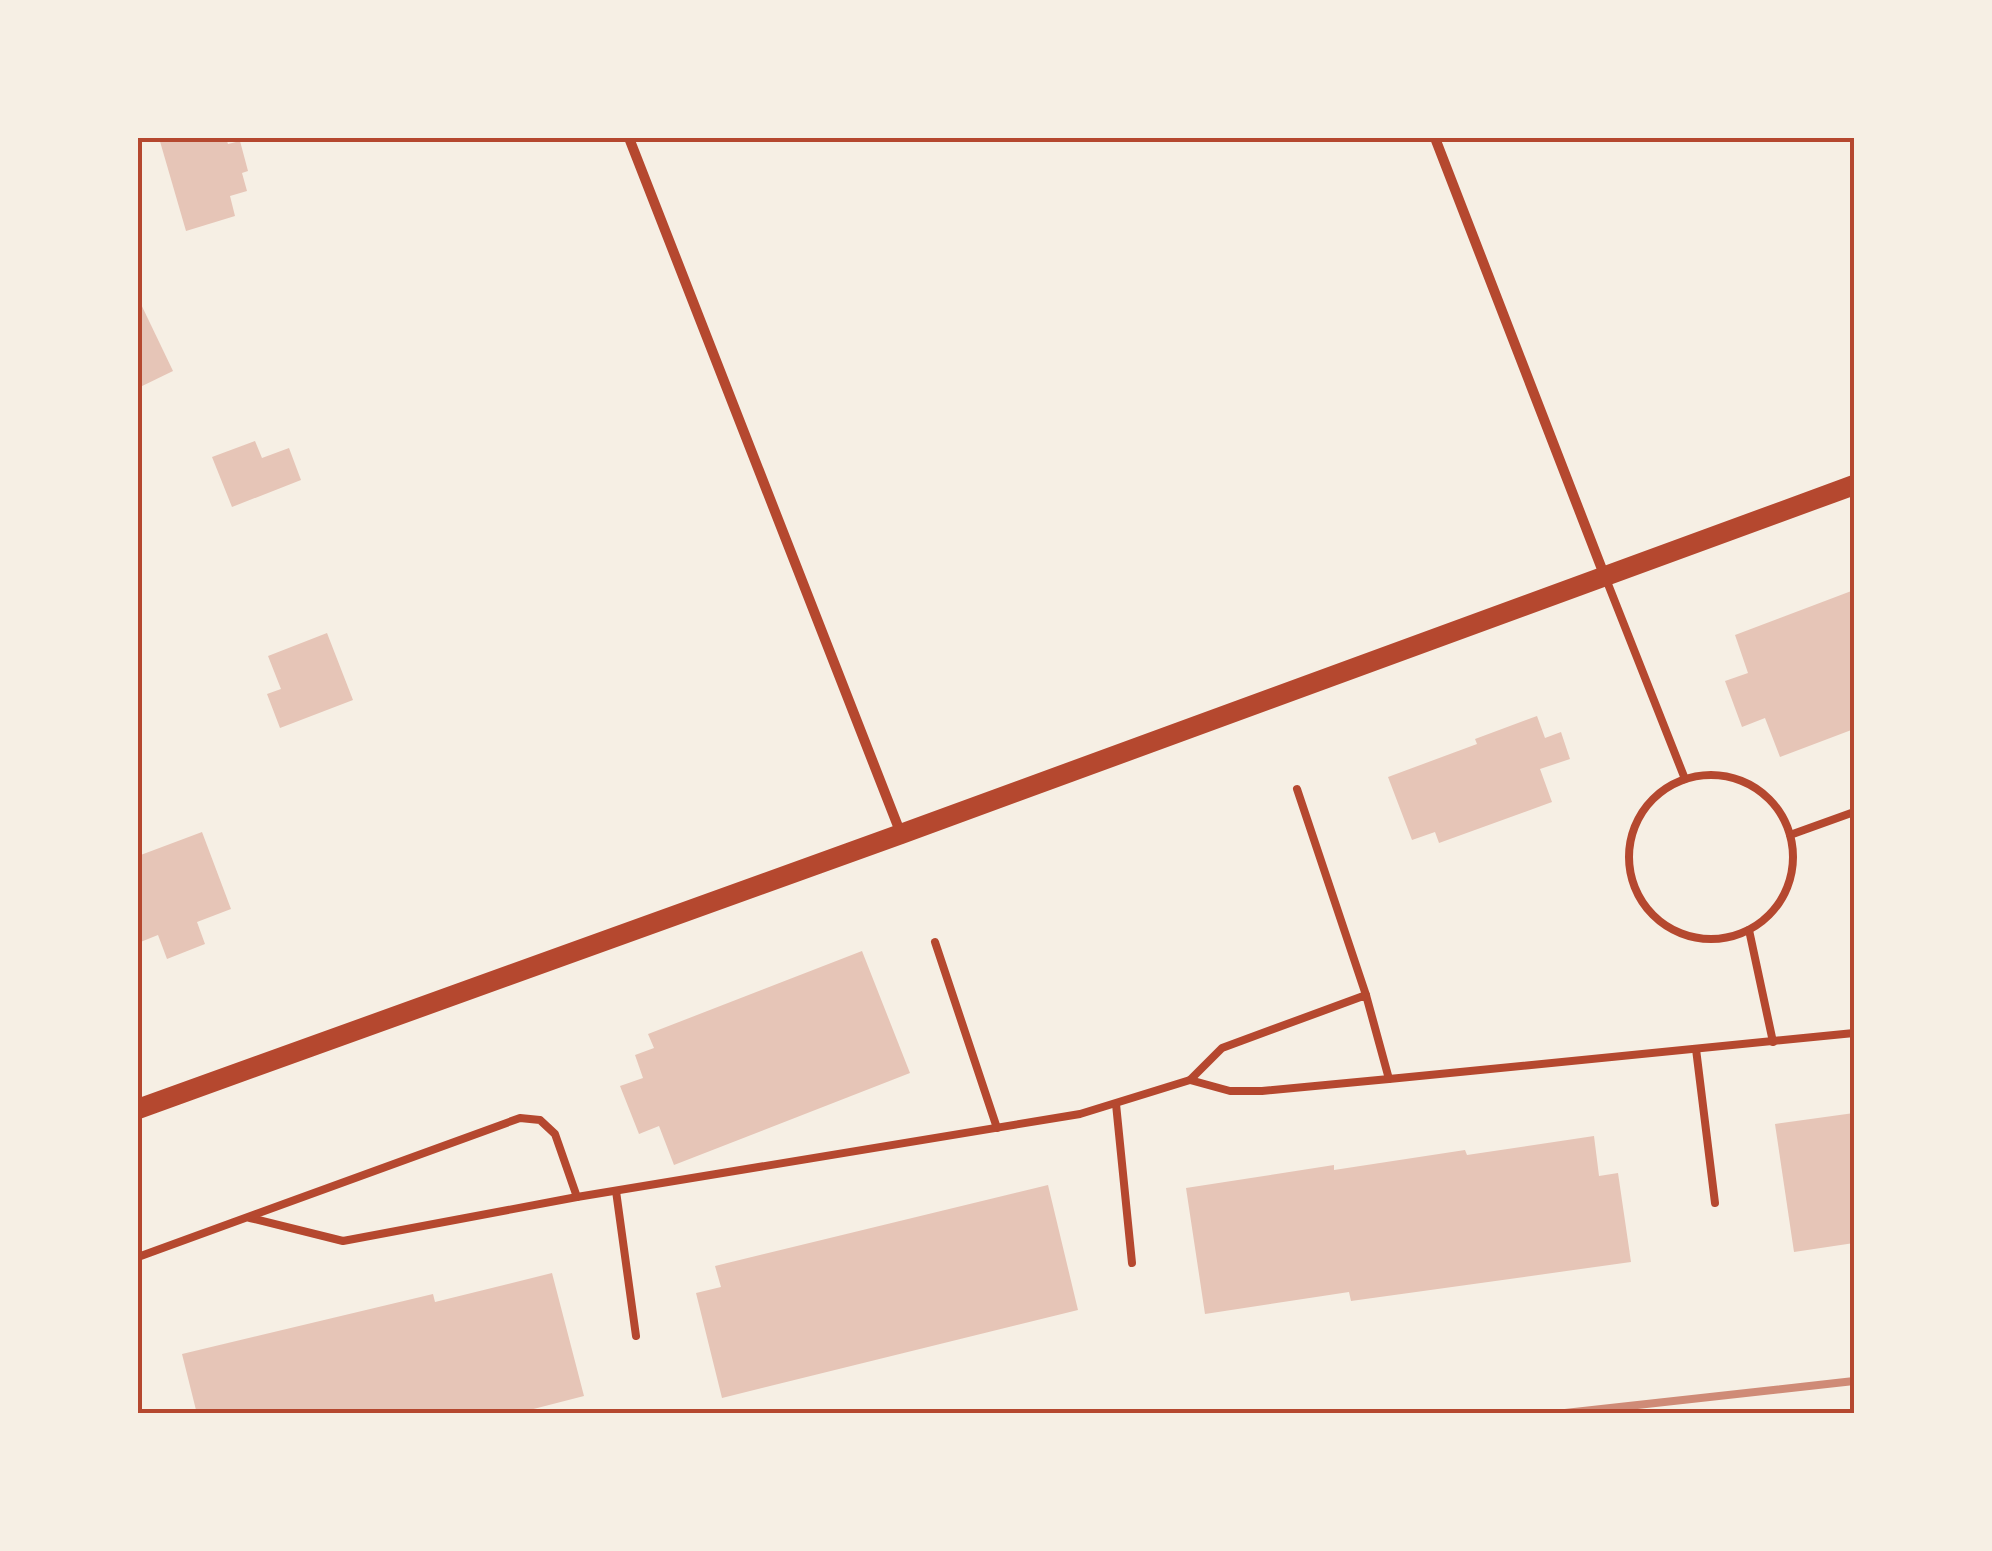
<svg xmlns="http://www.w3.org/2000/svg" width="1992" height="1551" font-family="Cabin,sans-serif">
	<style>
		.building { fill: #e6c5b7 }
		.lines { fill: none; stroke-linecap: round; stroke-linejoin: round }
		.service { stroke: #b5482f; stroke-width: 8 }
		.minor { stroke: #b5482f; stroke-width: 10 }
		.secondary { stroke: #b5482f; stroke-width: 20 }
		.rail { stroke: #cf8b77; stroke-width: 8 }
		.neatline { fill: none; stroke: #b5482f; stroke-width: 4 }
	</style>
	<rect width="100%" height="100%" fill="#f6efe4"/>
	<g class="building">
		<polygon points="159,138 226,138 228,144 240,141 248,171 242,173 247,191 230,196 235,216 186,231"/>
		<polygon points="138,298 173,371 138,388"/>
		<polygon points="255,441 262,458 289,448 301,480 232,507 212,457"/>
		<polygon points="1854,590 1854,729 1780,757 1765,718 1742,727 1725,681 1748,673 1735,635"/>
		<polygon points="327,633 353,700 280,728 267,694 281,689 268,656"/>
		<polygon points="1537,716 1545,738 1561,732 1570,759 1540,769 1552,802 1439,843 1435,832 1412,840 1388,777 1477,744 1475,739"/>
		<polygon points="202,832 231,909 197,922 205,944 167,959 158,935 138,943 138,856"/>
		<polygon points="862,951 910,1073 674,1165 659,1126 639,1134 620,1086 643,1078 635,1055 654,1048 648,1034"/>
		<polygon points="1854,1113 1854,1243 1794,1252 1775,1124"/>
		<polygon points="1594,1136 1599,1176 1618,1173 1631,1262 1351,1301 1349,1292 1205,1314 1186,1188 1334,1165 1334,1170 1465,1150 1467,1155"/>
		<polygon points="1048,1185 1078,1310 722,1398 696,1293 721,1287 715,1266"/>
		<polygon points="552,1273 584,1396 514,1414 197,1414 182,1354 433,1294 435,1302"/>
	</g>
	<g class="lines">
		<g class="service">
			<polyline points="1606,579 1685,779"/>
			<circle cx="1711" cy="857" r="82"/>
			<polyline points="1297,789 1366,995"/>
			<polyline points="1790,835 1854,812"/>
			<polyline points="1749,930 1773,1042"/>
			<polyline points="935,942 997,1128"/>
			<polyline points="1696,1049 1715,1203"/>
			<polyline points="1190,1080 1230,1091 1262,1091 1389,1079"/>
			<polyline points="1116,1104 1132,1263"/>
			<polyline points="616,1191 636,1336"/>
			<polyline points="250,1218 343,1241 577,1197"/>
			<polyline points="138,1257 520,1118 540,1120 555,1134 577,1197 1080,1114 1190,1080 1222,1048 1366,995 1389,1079 1854,1033"/>
		</g>
		<g class="minor">
			<polyline points="629,138 901,834"/>
			<polyline points="1435,138 1605,577"/>
		</g>
		<polyline class="secondary" points="138,1109 901,834 1854,485"/>
		<polyline class="rail" points="1556,1414 1854,1381"/>
	</g>
	<rect width="1992" height="1551" fill="none" stroke="#f6efe4" stroke-width="280"/>
	<rect x="140" y="140" width="1712" height="1271" class="neatline"/>
</svg>
